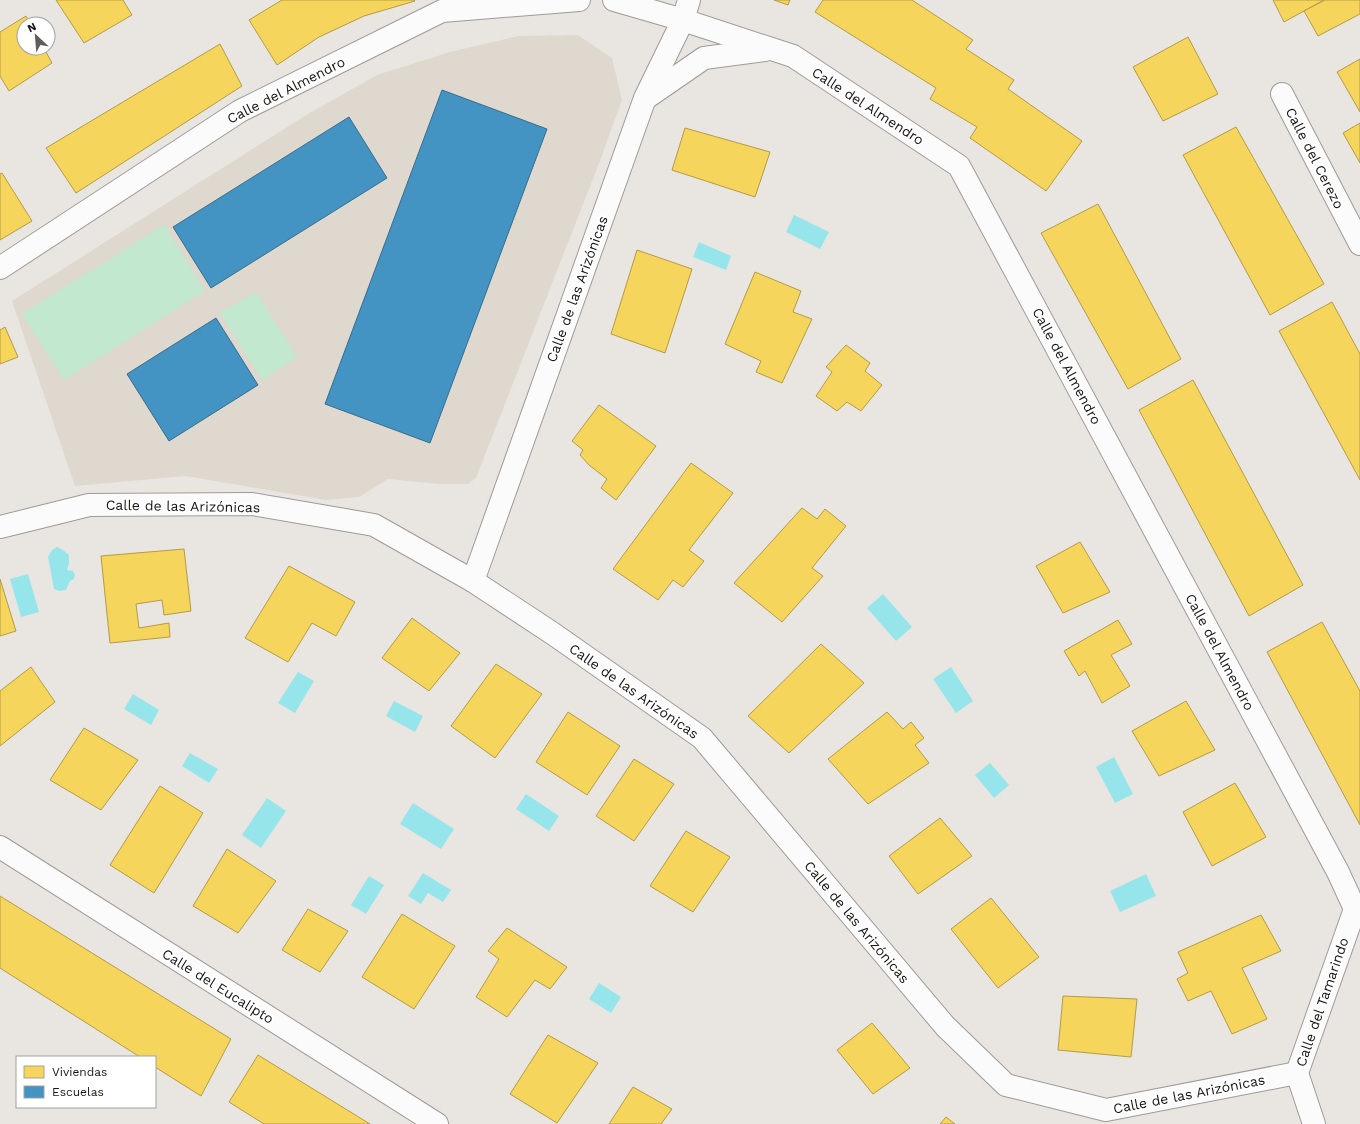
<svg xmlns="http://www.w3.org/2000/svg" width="1360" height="1124" font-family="'Work Sans',sans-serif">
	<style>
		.built { fill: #ded8ce }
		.green { fill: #c2e8cf }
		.water { fill: #96e5eb }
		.homes { fill: #f6d55c; stroke: #b39b46 }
		.schools { fill: #4393c3; stroke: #366d8e }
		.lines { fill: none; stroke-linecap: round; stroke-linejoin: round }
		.minor-casing { stroke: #9d9b98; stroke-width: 24 }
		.minor { stroke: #fcfbfb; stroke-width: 22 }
		.labels { text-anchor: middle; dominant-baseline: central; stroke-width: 4; stroke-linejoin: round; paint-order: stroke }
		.street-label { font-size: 14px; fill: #171512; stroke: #fff }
	</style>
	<rect width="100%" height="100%" fill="#e9e6e2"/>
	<polygon class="built" points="578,35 612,58 622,100 598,166 476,478 468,484 439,484 388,479 359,497 326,500 186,476 75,486 12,301 308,114 377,75 450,52 518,36"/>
	<g class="green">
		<polygon points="164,225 205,291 64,380 22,314"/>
		<polygon points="256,292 297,357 262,380 220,313"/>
	</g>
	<g class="water">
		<polygon points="794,215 829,232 820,249 786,232"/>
		<polygon points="699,242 731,256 726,270 693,257"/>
		<polygon points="57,547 63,550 69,555 69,563 67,570 73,571 75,575 74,579 70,581 66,590 59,591 54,589 48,557 52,550"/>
		<polygon points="28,574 39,612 21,617 10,579"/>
		<polygon points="883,594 912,627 896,641 867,608"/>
		<polygon points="951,667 973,701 956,713 933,679"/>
		<polygon points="298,672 314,681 295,713 278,703"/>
		<polygon points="133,694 159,710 151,725 124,709"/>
		<polygon points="394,701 423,716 415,732 386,716"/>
		<polygon points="190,753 218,769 209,783 182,766"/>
		<polygon points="1114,757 1133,794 1115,803 1096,767"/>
		<polygon points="990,763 1009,785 994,798 975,775"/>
		<polygon points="526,794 559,816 549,831 516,809"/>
		<polygon points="267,798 286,811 261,848 242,835"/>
		<polygon points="413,803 454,829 441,849 400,824"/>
		<polygon points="423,873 451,890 443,902 428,893 421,904 408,896"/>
		<polygon points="1146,874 1156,896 1120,912 1110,891"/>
		<polygon points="369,876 384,885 366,914 351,905"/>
		<polygon points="599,983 621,997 611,1013 589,999"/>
	</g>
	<g class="homes">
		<polygon points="56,0 123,0 132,15 84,43"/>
		<polygon points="282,0 414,0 415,1 364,16 319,37 277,65 249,20"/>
		<polygon points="774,0 790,0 788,5"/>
		<polygon points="823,0 912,0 973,40 966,49 1014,80 1008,89 1082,141 1046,191 970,138 977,127 930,99 936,88 815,12"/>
		<polygon points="1273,0 1324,0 1284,22"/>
		<polygon points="1325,0 1360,0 1360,14 1318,36 1304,11"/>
		<polygon points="26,16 30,24 24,24 24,48 44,48 52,63 9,91 0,76 0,32"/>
		<polygon points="1188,37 1218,94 1163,121 1133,67"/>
		<polygon points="220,44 242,86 76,193 46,148"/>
		<polygon points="1360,59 1360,112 1337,72"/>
		<polygon points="1360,123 1360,163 1343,133"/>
		<polygon points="1236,127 1324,284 1270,315 1183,155"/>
		<polygon points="685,128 770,152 755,197 672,170"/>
		<polygon points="2,173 32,221 0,240 0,174"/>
		<polygon points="1098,204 1181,359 1128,389 1041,233"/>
		<polygon points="637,250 692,269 665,353 611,334"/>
		<polygon points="755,272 801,291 793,312 812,319 782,383 756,372 761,361 725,344"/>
		<polygon points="1332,302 1360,354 1360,480 1279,331"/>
		<polygon points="5,327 18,357 0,364 0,330"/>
		<polygon points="846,345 870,363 865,371 882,385 861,411 847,402 837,411 816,396 832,372 826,367"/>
		<polygon points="1193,380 1303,585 1249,616 1139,410"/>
		<polygon points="599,405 656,446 616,500 601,488 607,479 589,465 580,455 583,450 572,441"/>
		<polygon points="691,463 733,493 689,550 704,561 683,587 673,580 658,600 613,569"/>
		<polygon points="802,508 817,519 825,509 846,526 812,568 823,576 782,622 734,583"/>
		<polygon points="1080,542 1110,592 1063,613 1036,566"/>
		<polygon points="184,549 191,611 164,615 162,600 136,604 139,628 169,623 170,637 110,643 101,556"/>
		<polygon points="289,566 355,602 336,636 312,623 288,662 245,638"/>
		<polygon points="0,579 16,631 0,636"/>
		<polygon points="412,618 460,653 429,691 382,658"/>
		<polygon points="1118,620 1132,644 1111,655 1130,686 1102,703 1085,671 1079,676 1064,651"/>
		<polygon points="1322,622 1360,691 1360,825 1267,652"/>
		<polygon points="821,644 864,683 789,753 748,716"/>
		<polygon points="496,664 542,694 495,758 451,726"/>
		<polygon points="31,667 55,702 0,746 0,691"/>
		<polygon points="1186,701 1215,750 1159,776 1132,731"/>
		<polygon points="568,712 620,746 587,795 536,762"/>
		<polygon points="887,712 903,729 911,722 924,738 915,745 929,763 868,804 828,759"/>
		<polygon points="84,728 138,760 101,810 50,780"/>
		<polygon points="634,759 674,784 634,841 596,816"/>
		<polygon points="1235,783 1266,837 1212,866 1183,812"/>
		<polygon points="160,786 203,813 154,893 110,865"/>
		<polygon points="940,818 972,856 918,894 889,856"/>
		<polygon points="686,831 730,857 693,912 650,886"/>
		<polygon points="227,849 276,881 238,933 193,906"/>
		<polygon points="0,896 231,1039 201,1096 155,1067 155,1057 140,1057 0,968"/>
		<polygon points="991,898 1039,957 998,988 951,929"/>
		<polygon points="308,909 348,931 320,972 282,950"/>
		<polygon points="402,914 455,946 414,1009 362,977"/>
		<polygon points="1261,915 1281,951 1242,968 1267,1019 1232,1034 1211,991 1188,1001 1177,979 1188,973 1178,952"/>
		<polygon points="507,928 567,967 550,989 535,980 507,1017 476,997 499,959 488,951"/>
		<polygon points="1063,996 1137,999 1131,1057 1058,1050"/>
		<polygon points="872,1023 910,1068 873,1094 837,1050"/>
		<polygon points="548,1035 598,1063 557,1123 510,1094"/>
		<polygon points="258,1055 370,1124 264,1124 229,1102"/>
		<polygon points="633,1087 672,1109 661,1124 609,1124"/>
		<polygon points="946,1117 955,1124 940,1124"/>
	</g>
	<g class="schools">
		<polygon points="442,90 547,129 430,443 325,404"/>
		<polygon points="349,117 387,178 211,288 173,227"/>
		<polygon points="216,318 258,385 169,441 127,374"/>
	</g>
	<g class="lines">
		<defs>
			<g id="minor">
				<polyline points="614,0 683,20 793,56 959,166 1338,872 1355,909"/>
				<polyline points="1282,94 1360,244"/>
				<polyline points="646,98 704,58 765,50"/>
				<polyline points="0,268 240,111 442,11 579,0"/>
				<polyline points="0,527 89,505 252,504 374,525 473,581 552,633 702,738 945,1026 1006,1085 1106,1110 1297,1073"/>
				<polyline points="473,581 645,98 683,20 689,0"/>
				<polyline points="0,847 437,1124"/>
				<polyline points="1314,1124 1297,1073 1355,909 1360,905"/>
			</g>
		</defs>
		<use href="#minor" class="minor-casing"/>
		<use href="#minor" class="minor"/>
	</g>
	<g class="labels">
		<g class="street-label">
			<text transform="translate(286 90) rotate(-27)">Calle del Almendro</text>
			<text transform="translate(868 106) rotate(33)">Calle del Almendro</text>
			<text transform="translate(1315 158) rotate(63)">Calle del Cerezo</text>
			<text transform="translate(577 289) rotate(-70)">Calle de las Arizónicas</text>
			<text transform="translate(1067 366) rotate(62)">Calle del Almendro</text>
			<text transform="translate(183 506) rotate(1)">Calle de las Arizónicas</text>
			<text transform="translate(1220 652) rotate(62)">Calle del Almendro</text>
			<text transform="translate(634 691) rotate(35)">Calle de las Arizónicas</text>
			<text transform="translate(857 922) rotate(50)">Calle de las Arizónicas</text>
			<text transform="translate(218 986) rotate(32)">Calle del Eucalipto</text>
			<text transform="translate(1322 1002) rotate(-71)">Calle del Tamarindo</text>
			<text transform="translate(1189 1094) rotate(-11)">Calle de las Arizónicas</text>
		</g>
	</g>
	<rect x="16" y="1056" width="140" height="52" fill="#ffffff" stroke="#a2a1a0"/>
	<rect x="24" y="1066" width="20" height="12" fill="#f6d55c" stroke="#a2a1a0"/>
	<text x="52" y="1076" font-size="12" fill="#171512">Viviendas</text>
	<rect x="24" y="1086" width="20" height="12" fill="#4393c3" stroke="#a2a1a0"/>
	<text x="52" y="1096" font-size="12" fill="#171512">Escuelas</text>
	<g transform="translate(36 36) rotate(334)"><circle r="19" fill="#ffffff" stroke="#a2a1a0"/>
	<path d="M0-3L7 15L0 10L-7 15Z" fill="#605e5b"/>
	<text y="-6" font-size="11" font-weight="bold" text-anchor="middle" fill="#171512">N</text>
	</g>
</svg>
